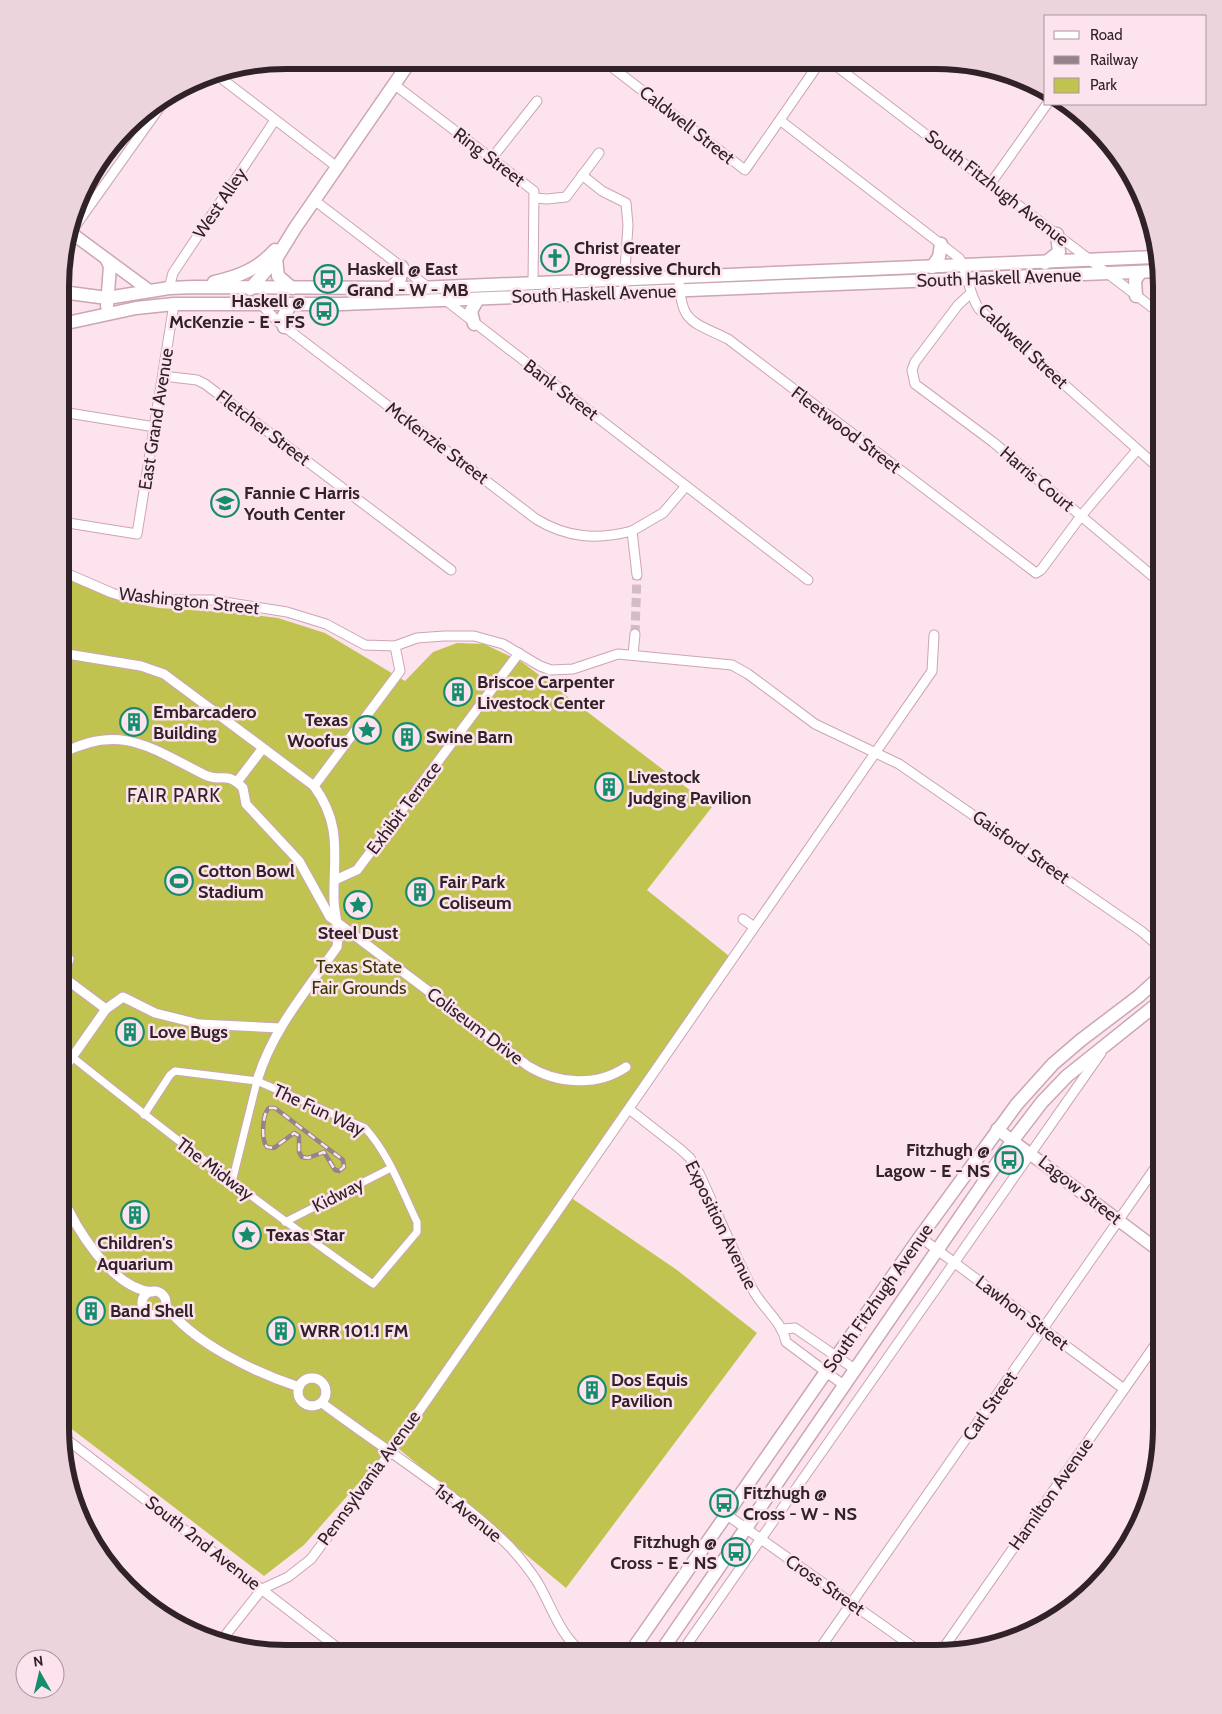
<svg xmlns="http://www.w3.org/2000/svg" width="1222" height="1714" font-family="Cabin,sans-serif">
	<style>
		.green { fill: #c1c351 }
		.lines { fill: none; stroke-linecap: round; stroke-linejoin: round }
		.minor-tunnel { stroke: #d3bcc6; stroke-width: 9; stroke-dasharray: 9 4.5; stroke-linecap: butt }
		.pedestrian-casing { stroke: #cca5b6; stroke-width: 9 }
		.minor-casing { stroke: #cca5b6; stroke-width: 11 }
		.tertiary-casing { stroke: #cca5b6; stroke-width: 14 }
		.secondary-casing { stroke: #cca5b6; stroke-width: 15 }
		.pedestrian { stroke: #fff; stroke-width: 7 }
		.minor { stroke: #fff; stroke-width: 9 }
		.tertiary { stroke: #fff; stroke-width: 11 }
		.secondary { stroke: #fff; stroke-width: 12 }
		.rail-casing { stroke: #96828a; stroke-width: 4.5 }
		.rail { stroke: #fce3ed; stroke-width: 2.5; stroke-dasharray: 8; stroke-linecap: butt }
		.labels { text-anchor: middle; dominant-baseline: central; stroke-width: 5; stroke-linejoin: round; paint-order: stroke }
		.street-label { font-size: 18px; fill: #302228; stroke: #fce3ed }
		.poi-label { font-size: 18px; font-weight: bold; fill: #302228; stroke: #fce3ed; text-anchor: start }
		.park-label { font-size: 18px; fill: #373800; stroke: #fce3ed }
		.neighbourhood-label { font-size: 19px; letter-spacing: 1px; fill: #302228; stroke: #fce3ed }
		.rim { fill: none; stroke: #302228; stroke-width: 6 }
	</style>
	<rect width="100%" height="100%" fill="#fce3ed"/>
	<polygon class="green" points="61,576 122,601 159,608 238,613 278,618 325,633 405,681 433,652 457,643 484,644 522,662 712,807 647,890 729,956 570,1197 677,1270 757,1333 566,1588 393,1444 304,1545 264,1576 60,1420"/>
	<g class="lines">
		<polyline class="minor-tunnel" points="635,634 637,575"/>
		<defs>
			<g id="pedestrian">
				<path d="M61 1048C163 1130 266 1209 373 1284L417 1232V1222C402 1191 389 1154 365 1128L257 1081 175 1071 170 1075 144 1115"/>
				<polyline points="232,1182 257,1081"/>
				<polyline points="285,1222 391,1168"/>
			</g>
			<g id="minor">
				<polyline points="604,61 745,170 820,62"/>
				<polyline points="831,62 1162,315"/>
				<polyline points="213,72 337,167"/>
				<polyline points="395,85 534,191 533,283"/>
				<path d="M781 121 959 258C969 274 968 293 979 309L1162 471"/>
				<polyline points="492,158 537,101"/>
				<polyline points="582,175 602,191 626,203 628,225 624,285"/>
				<polyline points="991,183 1047,104"/>
				<polyline points="535,198 547,199 566,197 599,153"/>
				<polyline points="314,200 429,288"/>
				<polyline points="71,232 165,100"/>
				<path d="M679 276C680 323 691 321 728 339L1036 573 1041 570 1081 516 1137 450"/>
				<polyline points="169,288 173,273 275,120"/>
				<polyline points="971,293 958,305 915,362 912,370 915,384 993,442 1162,584"/>
				<polyline points="444,299 808,580"/>
				<path d="M261 304 277 321 536 519C567 538 597 540 632 531"/>
				<polyline points="163,376 197,380 205,384 451,570"/>
				<polyline points="62,412 155,427"/>
				<polyline points="62,522 137,534 174,304"/>
				<polyline points="61,571 112,593 125,597 155,600 212,600 287,612 326,624 365,645 395,646 417,638 444,636 474,636 503,644 540,666 551,670 573,669 618,654 732,665 748,674 815,724 899,764 1141,931 1162,949"/>
				<polyline points="637,575 632,531 663,513 686,486"/>
				<polyline points="61,653 141,666 164,674 314,786"/>
				<polyline points="633,655 635,634"/>
				<path d="M61 754C121 722 152 749 205 775 221 783 226 770 243 788L246 804 299 861 330 917 528 1066C557 1084 597 1087 626 1067"/>
				<polyline points="237,782 263,748"/>
				<polyline points="335,880 357,870 519,653"/>
				<polyline points="743,919 754,927"/>
				<polyline points="61,949 69,959 63,977 106,1009 123,997 155,1013 199,1024 280,1028"/>
				<polyline points="61,1073 106,1009"/>
				<path d="M257 1081C272 1030 307 990 337 947 340 930 335 917 334 901 333 856 343 826 314 786L400 671 395 646"/>
				<path d="M629 1109 680 1149 690 1158 699 1173C717 1212 733 1252 753 1290 763 1309 782 1321 786 1342L845 1386"/>
				<path d="M60 1192C75 1227 111 1288 152 1292"/>
				<polyline points="920,1237 1124,1389"/>
				<circle cx="154" cy="1303" r="12"/>
				<path d="M166 1306C193 1343 256 1373 299 1387"/>
				<polyline points="783,1329 795,1328 856,1370"/>
				<circle cx="312" cy="1392" r="14"/>
				<path d="M322 1403C382 1448 457 1494 510 1547 520 1558 530 1570 538 1583 552 1607 560 1636 583 1653"/>
				<polyline points="61,1435 343,1652"/>
				<polyline points="727,1515 923,1654"/>
				<polyline points="220,1642 262,1589 288,1577 311,1559 390,1453 932,671 934,635"/>
				<polyline points="681,1653 1101,1053"/>
				<polyline points="940,1653 1162,1335"/>
				<polyline points="816,1654 1162,1158"/>
			</g>
			<g id="tertiary">
				<polyline points="70,232 150,291"/>
				<polyline points="997,1129 1162,1253"/>
			</g>
			<g id="secondary">
				<polyline points="276,259 278,276 292,288"/>
				<polyline points="1045,263 1059,252 1057,234"/>
				<polyline points="932,267 939,257 941,244"/>
				<path d="M214 282C238 277 258 269 275 250"/>
				<polyline points="391,288 400,279 402,267"/>
				<polyline points="250,289 276,259 295,228 411,60"/>
				<polyline points="62,292 107,298 169,288 194,287 418,288 1155,257"/>
				<polyline points="1136,296 1135,280 1141,272"/>
				<polyline points="107,306 110,266 107,260"/>
				<polyline points="62,324 136,308 174,304 342,304 1159,271"/>
				<polyline points="474,324 471,311 478,299"/>
				<polyline points="284,327 283,317 291,304"/>
				<polyline points="630,1653 920,1237 1017,1104 1053,1064 1081,1040 1139,996 1162,975"/>
				<polyline points="660,1653 1013,1140 1042,1102 1067,1076 1162,1000"/>
			</g>
		</defs>
		<use href="#pedestrian" class="pedestrian-casing"/>
		<use href="#minor" class="minor-casing"/>
		<use href="#tertiary" class="tertiary-casing"/>
		<use href="#secondary" class="secondary-casing"/>
		<use href="#pedestrian" class="pedestrian"/>
		<use href="#minor" class="minor"/>
		<use href="#tertiary" class="tertiary"/>
		<use href="#secondary" class="secondary"/>
		<defs>
			<path id="rail" d="M269 1108H275L343 1160 344 1167 339 1171 335 1170 324 1152 308 1158 302 1157 299 1152V1136L294 1133 274 1148 267 1147C261 1140 262 1114 269 1108Z"/>
		</defs>
		<use href="#rail" class="rail-casing"/>
		<use href="#rail" class="rail"/>
	</g>
	<defs>
		<symbol id="church-ring" viewBox="-11 -11 22 22"><circle r="9.5" fill="#fce3ed" stroke="#158c6e" stroke-width="1.5"/><path d="M-1.2-6h2.4v3.5h3.3v2.4h-3.3V6h-2.4V-.1h-3.3v-2.4h3.3Z" fill="#158c6e"/></symbol>
		<symbol id="bus-ring" viewBox="-11 -11 22 22"><circle r="9.5" fill="#fce3ed" stroke="#158c6e" stroke-width="1.5"/><path d="M-5-6H5V4H4V6H2V4H-2V6H-4V4H-5ZM-3.5-4V0h7V-4ZM-3.5 1.2v1.5H-2V1.2ZM2 1.2v1.5H3.5V1.2Z" fill="#158c6e"/></symbol>
		<symbol id="school-ring" viewBox="-11 -11 22 22"><circle r="9.5" fill="#fce3ed" stroke="#158c6e" stroke-width="1.5"/><path d="M0-5L7-2L0 1L-7-2ZM-4 1L0 2.5L4 1V4Q0 6-4 4Z" fill="#158c6e"/></symbol>
		<symbol id="building-ring" viewBox="-11 -11 22 22"><circle r="9.5" fill="#fce3ed" stroke="#158c6e" stroke-width="1.5"/><path d="M-4-6H4V6H1V3H-1V6H-4ZM-2.5-4.3h1.7v1.8h-1.7ZM.8-4.3h1.7v1.8H.8ZM-2.5-1h1.7V.8h-1.7ZM.8-1h1.7V.8H.8Z" fill="#158c6e"/></symbol>
		<symbol id="sight-ring" viewBox="-11 -11 22 22"><circle r="9.5" fill="#fce3ed" stroke="#158c6e" stroke-width="1.5"/><path d="M0-6L1.8-2.2L6-1.7L2.9 1.2L3.7 5.4L0 3.3L-3.7 5.4L-2.9 1.2L-6-1.7L-1.8-2.2Z" fill="#158c6e"/></symbol>
		<symbol id="stadium-ring" viewBox="-11 -11 22 22"><circle r="9.5" fill="#fce3ed" stroke="#158c6e" stroke-width="1.5"/><path d="M0-5a6.5 5 0 1 0 0 10a6.5 5 0 1 0 0-10ZM-3.5-1.8h7v3.6h-7Z" fill="#158c6e"/></symbol>
	</defs>
	<g fill-rule="evenodd">
		<use href="#church-ring" x="539" y="242" width="32" height="32"/>
		<use href="#bus-ring" x="312" y="263" width="32" height="32"/>
		<use href="#bus-ring" x="308" y="295" width="32" height="32"/>
		<use href="#school-ring" x="209" y="487" width="32" height="32"/>
		<use href="#building-ring" x="442" y="676" width="32" height="32"/>
		<use href="#building-ring" x="118" y="706" width="32" height="32"/>
		<use href="#sight-ring" x="351" y="714" width="32" height="32"/>
		<use href="#building-ring" x="391" y="721" width="32" height="32"/>
		<use href="#building-ring" x="593" y="771" width="32" height="32"/>
		<use href="#stadium-ring" x="163" y="865" width="32" height="32"/>
		<use href="#building-ring" x="404" y="876" width="32" height="32"/>
		<use href="#sight-ring" x="342" y="889" width="32" height="32"/>
		<use href="#building-ring" x="114" y="1016" width="32" height="32"/>
		<use href="#bus-ring" x="993" y="1144" width="32" height="32"/>
		<use href="#building-ring" x="119" y="1199" width="32" height="32"/>
		<use href="#sight-ring" x="231" y="1219" width="32" height="32"/>
		<use href="#building-ring" x="75" y="1295" width="32" height="32"/>
		<use href="#building-ring" x="265" y="1315" width="32" height="32"/>
		<use href="#building-ring" x="576" y="1374" width="32" height="32"/>
		<use href="#bus-ring" x="708" y="1487" width="32" height="32"/>
		<use href="#bus-ring" x="720" y="1536" width="32" height="32"/>
	</g>
	<g class="labels">
		<g class="street-label">
			<text transform="translate(687 125) rotate(38)">Caldwell Street</text>
			<text transform="translate(489 157) rotate(37)">Ring Street</text>
			<text transform="translate(997 188) rotate(38)">South Fitzhugh Avenue</text>
			<text transform="translate(220 203) rotate(-56)">West Alley</text>
			<text transform="translate(999 278) rotate(-2)">South Haskell Avenue</text>
			<text transform="translate(594 294) rotate(-2)">South Haskell Avenue</text>
			<text transform="translate(1023 346) rotate(43)">Caldwell Street</text>
			<text transform="translate(561 390) rotate(37)">Bank Street</text>
			<text transform="translate(156 419) rotate(-81)">East Grand Avenue</text>
			<text transform="translate(263 428) rotate(37)">Fletcher Street</text>
			<text transform="translate(846 430) rotate(37)">Fleetwood Street</text>
			<text transform="translate(437 443) rotate(37)">McKenzie Street</text>
			<text transform="translate(1037 479) rotate(40)">Harris Court</text>
			<text transform="translate(189 601) rotate(6)">Washington Street</text>
			<text transform="translate(404 808) rotate(-53)">Exhibit Terrace</text>
			<text transform="translate(1021 847) rotate(35)">Gaisford Street</text>
			<text transform="translate(475 1026) rotate(37)">Coliseum Drive</text>
			<text transform="translate(319 1110) rotate(25)">The Fun Way</text>
			<text transform="translate(215 1169) rotate(37)">The Midway</text>
			<text transform="translate(1080 1190) rotate(38)">Lagow Street</text>
			<text transform="translate(338 1195) rotate(-27)">Kidway</text>
			<text transform="translate(721 1225) rotate(64)">Exposition Avenue</text>
			<text transform="translate(878 1298) rotate(-55)">South Fitzhugh Avenue</text>
			<text transform="translate(1022 1313) rotate(37)">Lawhon Street</text>
			<text transform="translate(990 1406) rotate(-55)">Carl Street</text>
			<text transform="translate(369 1478) rotate(-54)">Pennsylvania Avenue</text>
			<text transform="translate(1051 1494) rotate(-55)">Hamilton Avenue</text>
			<text transform="translate(468 1513) rotate(39)">1st Avenue</text>
			<text transform="translate(203 1543) rotate(38)">South 2nd Avenue</text>
			<text transform="translate(825 1585) rotate(35)">Cross Street</text>
		</g>
		<g class="poi-label">
			<text x="574" y="248">Christ Greater<tspan x="574" dy="21">Progressive Church</tspan></text>
			<text x="347" y="269">Haskell @ East<tspan x="347" dy="21">Grand - W - MB</tspan></text>
			<text x="305" y="301" text-anchor="end">Haskell @<tspan x="305" dy="21">McKenzie - E - FS</tspan></text>
			<text x="244" y="493">Fannie C Harris<tspan x="244" dy="21">Youth Center</tspan></text>
			<text x="477" y="682">Briscoe Carpenter<tspan x="477" dy="21">Livestock Center</tspan></text>
			<text x="153" y="712">Embarcadero<tspan x="153" dy="21">Building</tspan></text>
			<text x="348" y="720" text-anchor="end">Texas<tspan x="348" dy="21">Woofus</tspan></text>
			<text x="426" y="737">Swine Barn</text>
			<text x="628" y="777">Livestock<tspan x="628" dy="21">Judging Pavilion</tspan></text>
			<text x="198" y="871">Cotton Bowl<tspan x="198" dy="21">Stadium</tspan></text>
			<text x="439" y="882">Fair Park<tspan x="439" dy="21">Coliseum</tspan></text>
			<text x="358" y="933" text-anchor="middle">Steel Dust</text>
			<text x="149" y="1032">Love Bugs</text>
			<text x="990" y="1150" text-anchor="end">Fitzhugh @<tspan x="990" dy="21">Lagow - E - NS</tspan></text>
			<text x="266" y="1235">Texas Star</text>
			<text x="135" y="1243" text-anchor="middle">Children's<tspan x="135" dy="21">Aquarium</tspan></text>
			<text x="110" y="1311">Band Shell</text>
			<text x="300" y="1331">WRR 101.1 FM</text>
			<text x="611" y="1380">Dos Equis<tspan x="611" dy="21">Pavilion</tspan></text>
			<text x="743" y="1493">Fitzhugh @<tspan x="743" dy="21">Cross - W - NS</tspan></text>
			<text x="717" y="1542" text-anchor="end">Fitzhugh @<tspan x="717" dy="21">Cross - E - NS</tspan></text>
		</g>
		<g class="park-label">
			<text x="359" y="967">Texas State<tspan x="359" dy="21">Fair Grounds</tspan></text>
		</g>
		<g class="neighbourhood-label">
			<text x="174" y="795">FAIR PARK</text>
		</g>
	</g>
	<path d="M0 0H1222V1714H0ZM286 69H936A217 217 0 0 1 1153 286V1428A217 217 0 0 1 936 1645H286A217 217 0 0 1 69 1428V286A217 217 0 0 1 286 69Z" fill="#ecd4dd" fill-rule="evenodd"/>
	<path class="rim" d="M286 69H936A217 217 0 0 1 1153 286V1428A217 217 0 0 1 936 1645H286A217 217 0 0 1 69 1428V286A217 217 0 0 1 286 69Z"/>
	<rect x="1044" y="15" width="162" height="90" fill="#fce3ed" stroke="#aa969e"/>
	<rect x="1054" y="31" width="25" height="8" fill="#ffffff" stroke="#aa969e"/>
	<text x="1090" y="40" font-size="15" fill="#302228">Road</text>
	<rect x="1054" y="56" width="25" height="8" fill="#96828a" stroke="#aa969e"/>
	<text x="1090" y="65" font-size="15" fill="#302228">Railway</text>
	<rect x="1054" y="78" width="25" height="15" fill="#c1c351" stroke="#aa969e"/>
	<text x="1090" y="90" font-size="15" fill="#302228">Park</text>
	<g transform="translate(40 1674) rotate(352)"><circle r="24" fill="#fce3ed" stroke="#aa969e"/>
	<path d="M0-4L9 19L0 12L-9 19Z" fill="#158c6e"/>
	<text y="-8" font-size="14" font-weight="bold" text-anchor="middle" fill="#302228">N</text>
	</g>
</svg>
